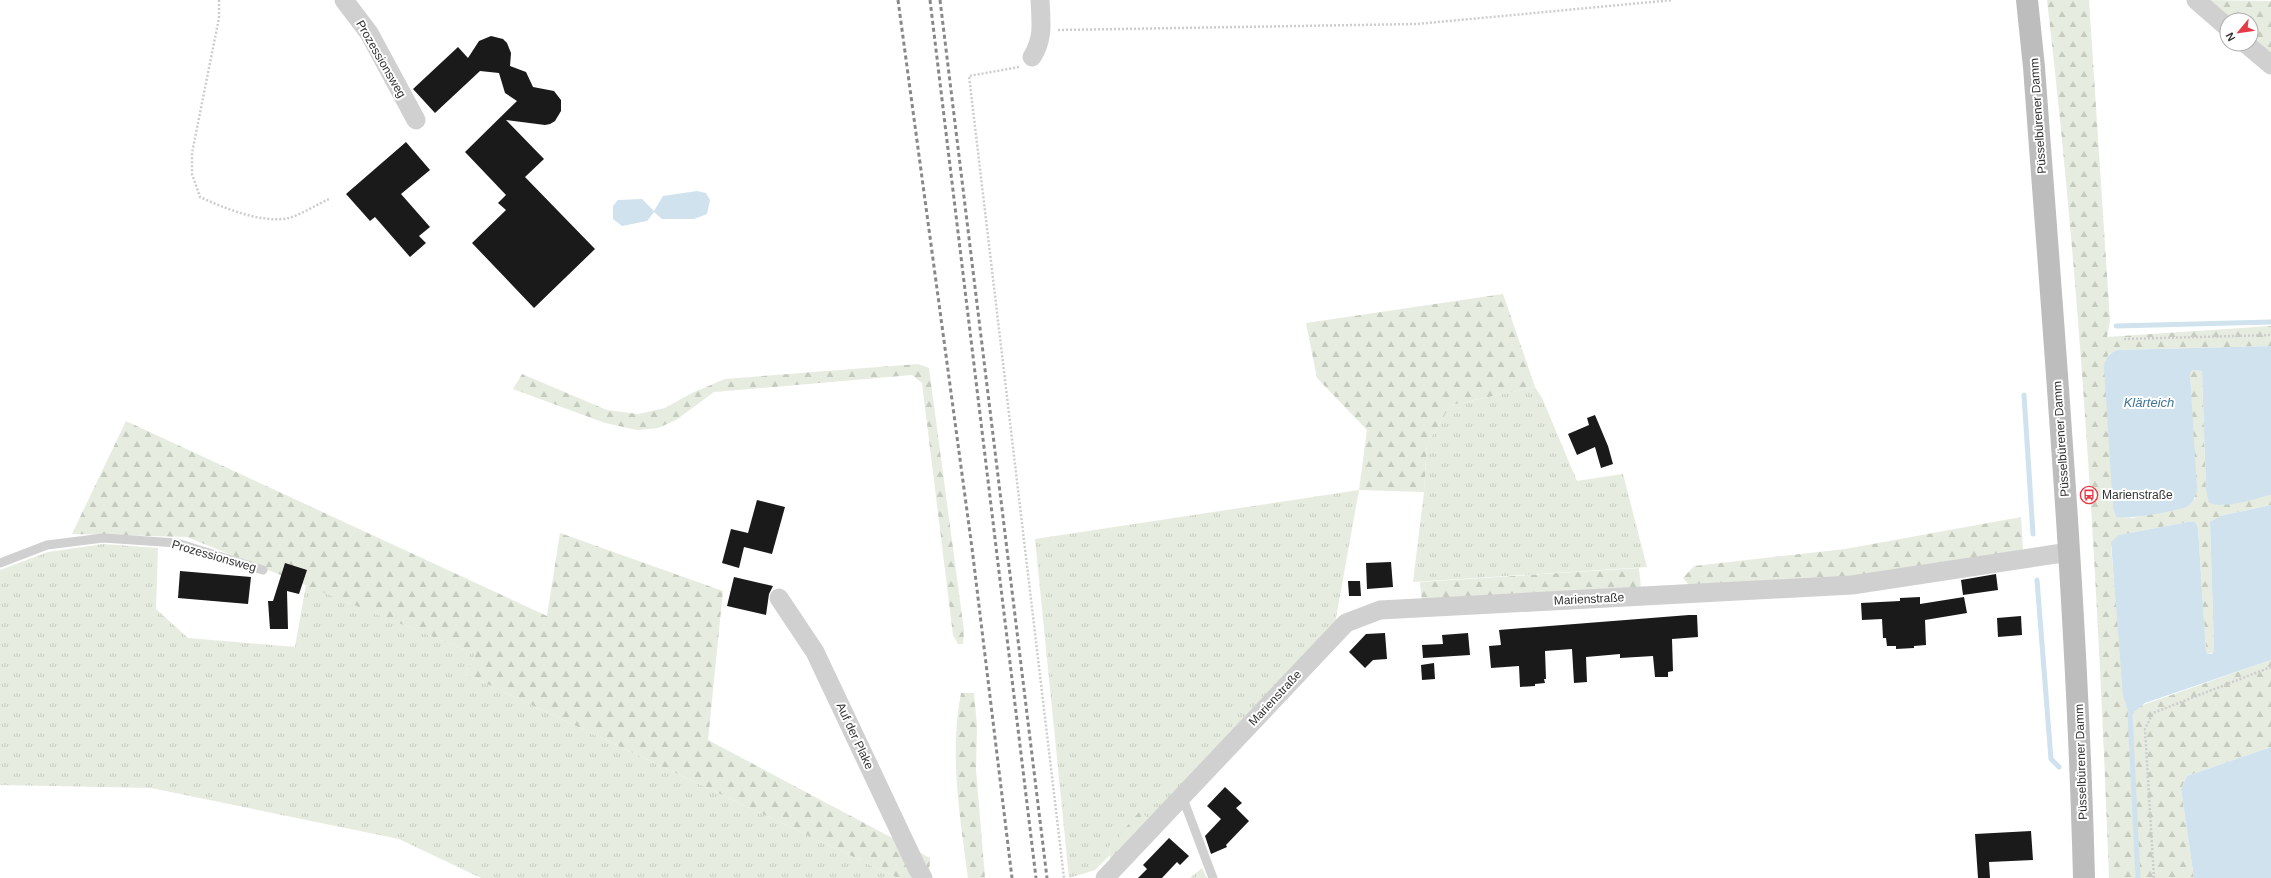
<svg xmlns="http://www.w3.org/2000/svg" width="2271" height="878" font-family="Helvetica,sans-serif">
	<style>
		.grass { fill: url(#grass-tufts) }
		.forest { fill: url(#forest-firs) }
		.water { fill: #cfe2ee }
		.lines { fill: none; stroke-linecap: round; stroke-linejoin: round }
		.stream { stroke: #cfe2ee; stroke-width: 5 }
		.building { fill: #1a1a1a }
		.path { stroke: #cdcdcd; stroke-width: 2.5; stroke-dasharray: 2 2; stroke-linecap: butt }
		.lane { stroke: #d0d0d0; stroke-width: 9 }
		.street { stroke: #d0d0d0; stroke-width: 19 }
		.secondary { stroke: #bdbdbd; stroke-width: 22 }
		.rail { stroke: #888; stroke-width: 3; stroke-dasharray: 4 3; stroke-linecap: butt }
		.labels { text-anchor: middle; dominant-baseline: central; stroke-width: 4; stroke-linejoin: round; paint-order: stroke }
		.street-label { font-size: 12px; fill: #333; stroke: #fff }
		.poi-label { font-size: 12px; fill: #333; stroke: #fff; text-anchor: start }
		.water-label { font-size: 13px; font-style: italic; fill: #3f7597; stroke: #fff }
	</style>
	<defs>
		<pattern id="grass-tufts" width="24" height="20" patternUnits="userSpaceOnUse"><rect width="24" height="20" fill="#e6ecdf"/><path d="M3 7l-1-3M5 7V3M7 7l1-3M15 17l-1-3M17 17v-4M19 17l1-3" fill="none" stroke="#c6cbc0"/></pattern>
		<pattern id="forest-firs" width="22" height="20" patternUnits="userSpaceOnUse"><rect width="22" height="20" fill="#e6ecdf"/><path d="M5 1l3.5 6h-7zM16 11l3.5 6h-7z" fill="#c6cbc0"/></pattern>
	</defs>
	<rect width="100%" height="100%" fill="#fff"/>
	<g class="grass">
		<polygon points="1535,387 1542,398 1577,481 1623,474 1647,567 1413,582 1424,492 1427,444 1451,405"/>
		<polygon points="1359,490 1334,629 1152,823 1141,812 1109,847 1110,855 1095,870 1069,878 1035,539"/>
		<polygon points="103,544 158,548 156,609 188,638 295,647 306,585 475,654 466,674 898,878 481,878 399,839 151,788 0,785 0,570 48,552"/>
		<polygon points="1202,868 1207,878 1190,878"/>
	</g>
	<g class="forest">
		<path d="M2047 0H2089L2110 321 2107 337 2271 326V346L2117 350 2109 354 2105 360 2113 509 2116 517 2133 518 2187 506 2195 499 2190 373 2193 370 2202 371 2206 490 2227 504 2271 495V505L2220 516 2210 522 2214 650 2212 653 2208 654 2206 651 2198 528 2196 523 2193 521 2119 535 2111 547 2125 703 2137 707 2271 660V747L2187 776 2181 789 2194 878H2109C2098 585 2081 292 2047 0Z"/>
		<polygon points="2206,0 2271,1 2271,55 2251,38 2251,20 2230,20"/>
		<polygon points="1503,294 1535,387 1451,405 1427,444 1424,492 1359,490 1367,430 1317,378 1306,323"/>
		<polygon points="918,364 929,368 964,631 963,644 958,644 953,635 922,383 912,375 714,392 676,420 658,428 637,430 605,423 513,389 522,374 607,410 638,414 665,408 692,393 725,379"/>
		<polygon points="126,421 547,616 560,533 723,591 708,740 930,858 929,878 898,878 466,674 475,654 187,537 72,534"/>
		<polygon points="2021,517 2023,550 1850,577 1689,585 1683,578 1694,566 1845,549"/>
		<polygon points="1639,568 1641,589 1422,603 1420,582"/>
		<path d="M961 693H974L977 726 976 770 985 878H968C960 817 949 754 961 693Z"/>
		<polygon points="1140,811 1152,823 1111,865 1109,847"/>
	</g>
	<g class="water">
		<polygon points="697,191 706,193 710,200 707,214 694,219 662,219 654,212 647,221 622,226 613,219 613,206 618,200 642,199 654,211 663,196"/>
		<path d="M2271 346V495C2253 499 2227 509 2209 503L2206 490 2202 371 2193 370 2190 373 2197 490C2195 497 2194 502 2188 506 2177 511 2128 520 2116 517L2113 509 2104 367C2105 358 2108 354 2117 350Z"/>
		<polygon points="2271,505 2271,660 2145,703 2135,711 2128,711 2123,696 2111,542 2119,535 2193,521 2196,523 2198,528 2206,651 2208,654 2212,654 2214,650 2210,522 2220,516"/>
		<polygon points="2271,747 2271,878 2194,878 2181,789 2187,776"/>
	</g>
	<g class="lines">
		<g class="stream">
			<polyline points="2116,326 2271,322"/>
			<polyline points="2024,395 2033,534"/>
			<polyline points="2037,580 2051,759 2059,767"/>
			<polyline points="2132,711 2130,714 2138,878"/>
		</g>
	</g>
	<g class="building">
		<polygon points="491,36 503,39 507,43 511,53 510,66 526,72 533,87 554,91 561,100 561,111 555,121 550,124 545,125 506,120 544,159 525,177 595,249 534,308 472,243 506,210 498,203 506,195 465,152 517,101 505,93 499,73 480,71 435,113 413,89 458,47 468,58 479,41"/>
		<polygon points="406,142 430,170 401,194 430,227 419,236 426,243 410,257 375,217 370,221 346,194"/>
		<polygon points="1595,415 1608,446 1613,464 1601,468 1595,447 1577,455 1568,434 1589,425 1587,418"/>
		<polygon points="757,500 785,507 772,554 744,547 739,568 722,563 731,529 748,533"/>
		<polygon points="1391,562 1393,587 1367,589 1366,563"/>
		<polygon points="285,563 307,570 299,594 287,591 288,629 270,629 268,601 273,601"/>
		<polygon points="180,571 251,577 248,604 178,598"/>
		<polygon points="1996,574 1998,590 1963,595 1961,580"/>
		<polygon points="734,577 773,586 769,594 766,615 727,606"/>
		<polygon points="1348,581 1360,581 1361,596 1349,596"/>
		<polygon points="1920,597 1920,604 1964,597 1967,613 1925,620 1926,645 1914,646 1914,648 1896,649 1896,646 1887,646 1886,638 1883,638 1882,619 1862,620 1861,603 1900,601 1900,598"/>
		<polygon points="1689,615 1697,615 1698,637 1672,639 1673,671 1668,672 1668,677 1655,677 1653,656 1620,658 1620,654 1586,657 1587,682 1574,683 1572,649 1545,651 1546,679 1544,679 1545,683 1535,684 1535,686 1520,687 1519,666 1491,668 1489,646 1501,645 1499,630"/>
		<polygon points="2021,616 2022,635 1998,637 1997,618"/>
		<polygon points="1385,633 1387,659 1373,660 1365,668 1349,652 1366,634"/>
		<polygon points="1468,633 1470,655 1423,658 1422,645 1443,644 1442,635"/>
		<polygon points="1434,663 1435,679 1422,680 1421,665"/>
		<polygon points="1225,787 1242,803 1236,808 1249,821 1226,845 1227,847 1211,854 1205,836 1221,819 1207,806"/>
		<polygon points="2031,831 2033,860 1989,862 1990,878 1978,878 1975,834"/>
		<polygon points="1169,838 1189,856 1180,865 1177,862 1162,878 1138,878 1147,869 1143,865"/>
	</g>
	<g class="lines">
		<g class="path">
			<path d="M219 0V18L192 153V174L200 197C224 208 262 224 289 218 302 214 316 205 329 199"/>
			<polyline points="1058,30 1417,24 1673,0"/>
			<polyline points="1019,67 969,76 1064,878"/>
			<polyline points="2124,339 2271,335"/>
			<polyline points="2154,878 2145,729 2153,713 2271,667"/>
		</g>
		<g class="lane">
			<polyline points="0,563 47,545 103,538 177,543 263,570"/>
			<polyline points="1182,796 1213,878"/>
		</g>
		<g class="street">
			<polyline points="344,0 369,33 416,120"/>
			<polyline points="2196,0 2227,27"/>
			<polyline points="2246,44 2271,65"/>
			<path d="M1032 57C1044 38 1041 22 1040 0"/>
			<polyline points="779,598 815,652 917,868 923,878"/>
			<polyline points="1105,878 1346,623 1380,610 1852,585 2069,552"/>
		</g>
		<path class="secondary" d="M2027 0 2034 67C2054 337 2077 607 2084 878"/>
		<g class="rail">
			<polyline points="898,0 972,548 1012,878"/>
			<polyline points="930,0 1036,878"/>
			<polyline points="940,0 1047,878"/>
		</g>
	</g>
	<defs>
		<symbol id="bus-ring" viewBox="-11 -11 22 22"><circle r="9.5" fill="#fff" stroke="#e63946" stroke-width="1.5"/><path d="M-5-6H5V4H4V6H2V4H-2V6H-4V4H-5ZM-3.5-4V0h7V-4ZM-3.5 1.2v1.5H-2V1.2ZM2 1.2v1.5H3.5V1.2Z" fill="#e63946"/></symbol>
	</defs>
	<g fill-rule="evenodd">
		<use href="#bus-ring" x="2079" y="485" width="20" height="20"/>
	</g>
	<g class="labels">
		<g class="street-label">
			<text transform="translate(381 59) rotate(60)">Prozessionsweg</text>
			<text transform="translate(2038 116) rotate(-94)">Püsselbürener Damm</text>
			<text transform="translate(2061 439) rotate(-94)">Püsselbürener Damm</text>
			<text transform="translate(214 556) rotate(16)">Prozessionsweg</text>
			<text transform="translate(1589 599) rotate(-3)">Marienstraße</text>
			<text transform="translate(1275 698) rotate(-47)">Marienstraße</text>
			<text transform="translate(855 736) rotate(65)">Auf der Plake</text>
			<text transform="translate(2081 762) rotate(-92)">Püsselbürener Damm</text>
		</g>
		<g class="poi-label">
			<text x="2102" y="495">Marienstraße</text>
		</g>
		<g class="water-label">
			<text x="2149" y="402">Klärteich</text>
		</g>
	</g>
	<g transform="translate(2239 32) rotate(241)"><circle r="19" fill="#ffffff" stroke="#adadad"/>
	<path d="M0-3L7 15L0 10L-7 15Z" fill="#e63946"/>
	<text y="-6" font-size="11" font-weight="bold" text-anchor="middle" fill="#333333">N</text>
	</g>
</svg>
